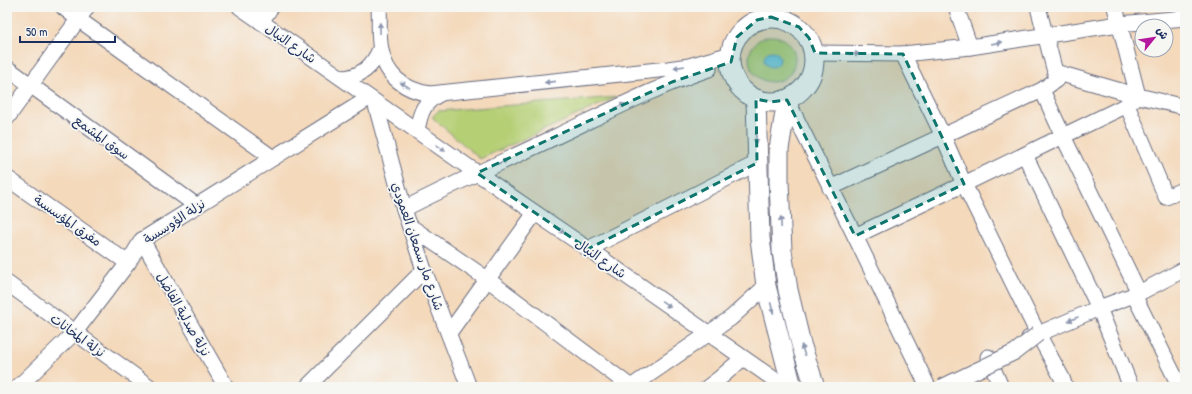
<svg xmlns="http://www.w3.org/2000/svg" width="1192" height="394" font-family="'Patrick Hand','Playpen Sans Arabic',sans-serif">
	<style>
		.green { fill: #b5cf75; stroke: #687f6a }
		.water { fill: #65c4e3; stroke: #407aa0 }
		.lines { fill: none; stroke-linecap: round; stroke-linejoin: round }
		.minor-casing { stroke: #676a7f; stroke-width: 17 }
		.major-casing { stroke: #676a7f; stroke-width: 21 }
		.minor { stroke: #fff; stroke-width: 15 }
		.major { stroke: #fff; stroke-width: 19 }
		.minor-bridge-casing { stroke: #676a7f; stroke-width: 17; stroke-linecap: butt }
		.minor-bridge { stroke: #fff; stroke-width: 15 }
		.oneway { fill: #8d97ae }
		.marked { fill: #0f766e; fill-opacity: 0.2; stroke: #0f766e; stroke-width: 3; stroke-dasharray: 8 5; stroke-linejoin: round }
		.labels { text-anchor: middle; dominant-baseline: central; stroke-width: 3.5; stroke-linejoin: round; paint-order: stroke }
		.street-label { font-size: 13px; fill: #1b2f5e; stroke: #f6f6f2 }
	</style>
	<rect width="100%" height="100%" fill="#f6f6f2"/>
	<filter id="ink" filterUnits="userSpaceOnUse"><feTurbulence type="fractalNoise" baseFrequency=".025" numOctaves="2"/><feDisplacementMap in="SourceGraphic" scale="8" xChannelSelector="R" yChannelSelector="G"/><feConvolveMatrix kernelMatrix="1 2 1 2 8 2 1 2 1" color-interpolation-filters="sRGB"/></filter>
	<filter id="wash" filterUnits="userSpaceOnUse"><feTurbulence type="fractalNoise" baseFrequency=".012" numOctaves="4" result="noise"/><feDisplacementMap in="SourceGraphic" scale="16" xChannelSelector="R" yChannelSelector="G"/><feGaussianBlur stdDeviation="0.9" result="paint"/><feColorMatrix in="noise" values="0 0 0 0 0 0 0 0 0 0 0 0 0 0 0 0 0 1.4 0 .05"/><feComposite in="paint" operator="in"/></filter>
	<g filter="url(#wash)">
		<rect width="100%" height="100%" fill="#f4d9bb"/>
		<g class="green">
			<circle cx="772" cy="59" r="23"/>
			<polygon points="617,97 480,159 432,117 438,111"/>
		</g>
		<circle class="water" cx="772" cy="59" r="8"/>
	</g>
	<g filter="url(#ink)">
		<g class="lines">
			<defs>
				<g id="minor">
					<polyline points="63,7 78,19 273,158"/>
					<polyline points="240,7 477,173 588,249 785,387"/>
					<path d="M379 7C380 20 378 37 381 50 386 77 405 90 430 94L668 69 689 66 731 54"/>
					<polyline points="956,7 970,47"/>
					<polyline points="1038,7 1055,72 1138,96 1185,107"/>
					<polyline points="1115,7 1138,96 1127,105 1166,197 1185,189"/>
					<polyline points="261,22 271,7"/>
					<polyline points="815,53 903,54 970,47 1119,24 1185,18"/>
					<polyline points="903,54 943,136 964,184 1038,334 1062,378 1065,387"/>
					<polyline points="7,68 197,206"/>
					<path d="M342 78C361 77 373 66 380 49"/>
					<polyline points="1042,90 1063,136 1139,293"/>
					<polyline points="787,100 855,236 928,387"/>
					<polyline points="375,102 404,209 424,270 469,387"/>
					<polyline points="7,118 87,7"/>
					<path d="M417 131C420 112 424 101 442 93"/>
					<polyline points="1025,155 1099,308 1131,387"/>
					<polyline points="7,178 128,263"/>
					<polyline points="830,188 1042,90 1056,80 1055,72"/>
					<path d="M404 209C454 183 505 161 555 137 606 113 655 87 709 69"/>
					<polyline points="411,227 487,279 631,387"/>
					<polyline points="855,236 964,184 1127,105"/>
					<polyline points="142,240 226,387"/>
					<polyline points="588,249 757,163"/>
					<polyline points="7,283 150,387"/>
					<polyline points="1134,295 1180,387"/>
					<polyline points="449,333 535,213"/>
					<polyline points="1029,338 1099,308 1139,293 1185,269"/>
					<polyline points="988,357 1001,387"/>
					<polyline points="18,387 75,332 128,263 142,240 369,98"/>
					<polyline points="307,387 424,270"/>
					<polyline points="631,387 731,318 766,286"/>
					<polyline points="708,387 720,378 743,358"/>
				</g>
				<g id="major">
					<circle cx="772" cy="60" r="42"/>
					<polyline points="756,99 760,238 766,286 792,387"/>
					<polyline points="787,100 779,149 779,182 782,251 788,290 801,344 815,387"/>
				</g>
			</defs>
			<use href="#minor" class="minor-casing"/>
			<use href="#major" class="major-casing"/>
			<use href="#minor" class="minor"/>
			<use href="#major" class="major"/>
			<defs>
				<polyline id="minor-bridge" points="942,387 1015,352 1038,334"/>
			</defs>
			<use href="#minor-bridge" class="minor-bridge-casing"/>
			<use href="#minor-bridge" class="minor-bridge"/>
		</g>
		<defs><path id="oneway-solid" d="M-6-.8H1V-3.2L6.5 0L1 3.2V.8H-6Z"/></defs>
		<g class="oneway">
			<use href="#oneway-solid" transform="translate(380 28) rotate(-91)"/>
			<use href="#oneway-solid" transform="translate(997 43) rotate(-8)"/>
			<use href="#oneway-solid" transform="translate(854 54)"/>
			<use href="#oneway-solid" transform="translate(679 67) rotate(171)"/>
			<use href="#oneway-solid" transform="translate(550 82) rotate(174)"/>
			<use href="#oneway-solid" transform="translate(405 85) rotate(-149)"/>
			<use href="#oneway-solid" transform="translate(620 106) rotate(-25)"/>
			<use href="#oneway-solid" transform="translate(756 138) rotate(89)"/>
			<use href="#oneway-solid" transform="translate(441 148) rotate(35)"/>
			<use href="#oneway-solid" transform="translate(502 162) rotate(-23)"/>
			<use href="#oneway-solid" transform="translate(781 222) rotate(-92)"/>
			<use href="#oneway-solid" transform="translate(560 230) rotate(34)"/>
			<use href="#oneway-solid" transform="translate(666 304) rotate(35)"/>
			<use href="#oneway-solid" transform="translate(772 308) rotate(75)"/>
			<use href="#oneway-solid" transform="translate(1073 319) rotate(157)"/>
			<use href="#oneway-solid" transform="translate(803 350) rotate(-107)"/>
		</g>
	</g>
	<path class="marked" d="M771 17 799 27 809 38 815 53 903 54 964 184 855 236 787 100 771 102 756 99 757 163 588 249 477 173 672 82 731 62 737 37 757 20Z"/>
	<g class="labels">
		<g class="street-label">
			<text transform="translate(291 43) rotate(35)">شارع النيال</text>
			<text transform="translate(102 137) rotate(36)">سوق المشمع</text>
			<text transform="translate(68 220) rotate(35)">مفرق المؤسسىة</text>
			<text transform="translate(174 221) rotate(-33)">نزلة الؤوسسة</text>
			<text transform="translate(418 246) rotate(71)">شارع مار سمعان العمودي</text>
			<text transform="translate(601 258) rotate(35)">شارع النيال</text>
			<text transform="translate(184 314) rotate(60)">نزلة صدلية الفاضل</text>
			<text transform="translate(78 335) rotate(36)">نزلة المخانات</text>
		</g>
	</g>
	<rect width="1192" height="394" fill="none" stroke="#f6f6f2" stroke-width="24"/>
	<g transform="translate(1154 38) rotate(60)"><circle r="19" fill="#f6f6f2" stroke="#9ea6b7"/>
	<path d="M0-3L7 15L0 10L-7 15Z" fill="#b5179e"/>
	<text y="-6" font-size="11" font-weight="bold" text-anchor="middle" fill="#1b2f5e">ش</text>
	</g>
	<path d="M20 36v6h95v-6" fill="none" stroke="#1b2f5e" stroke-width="2"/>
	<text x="26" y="36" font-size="12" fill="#1b2f5e" stroke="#f6f6f2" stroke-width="3" paint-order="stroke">50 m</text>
</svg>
